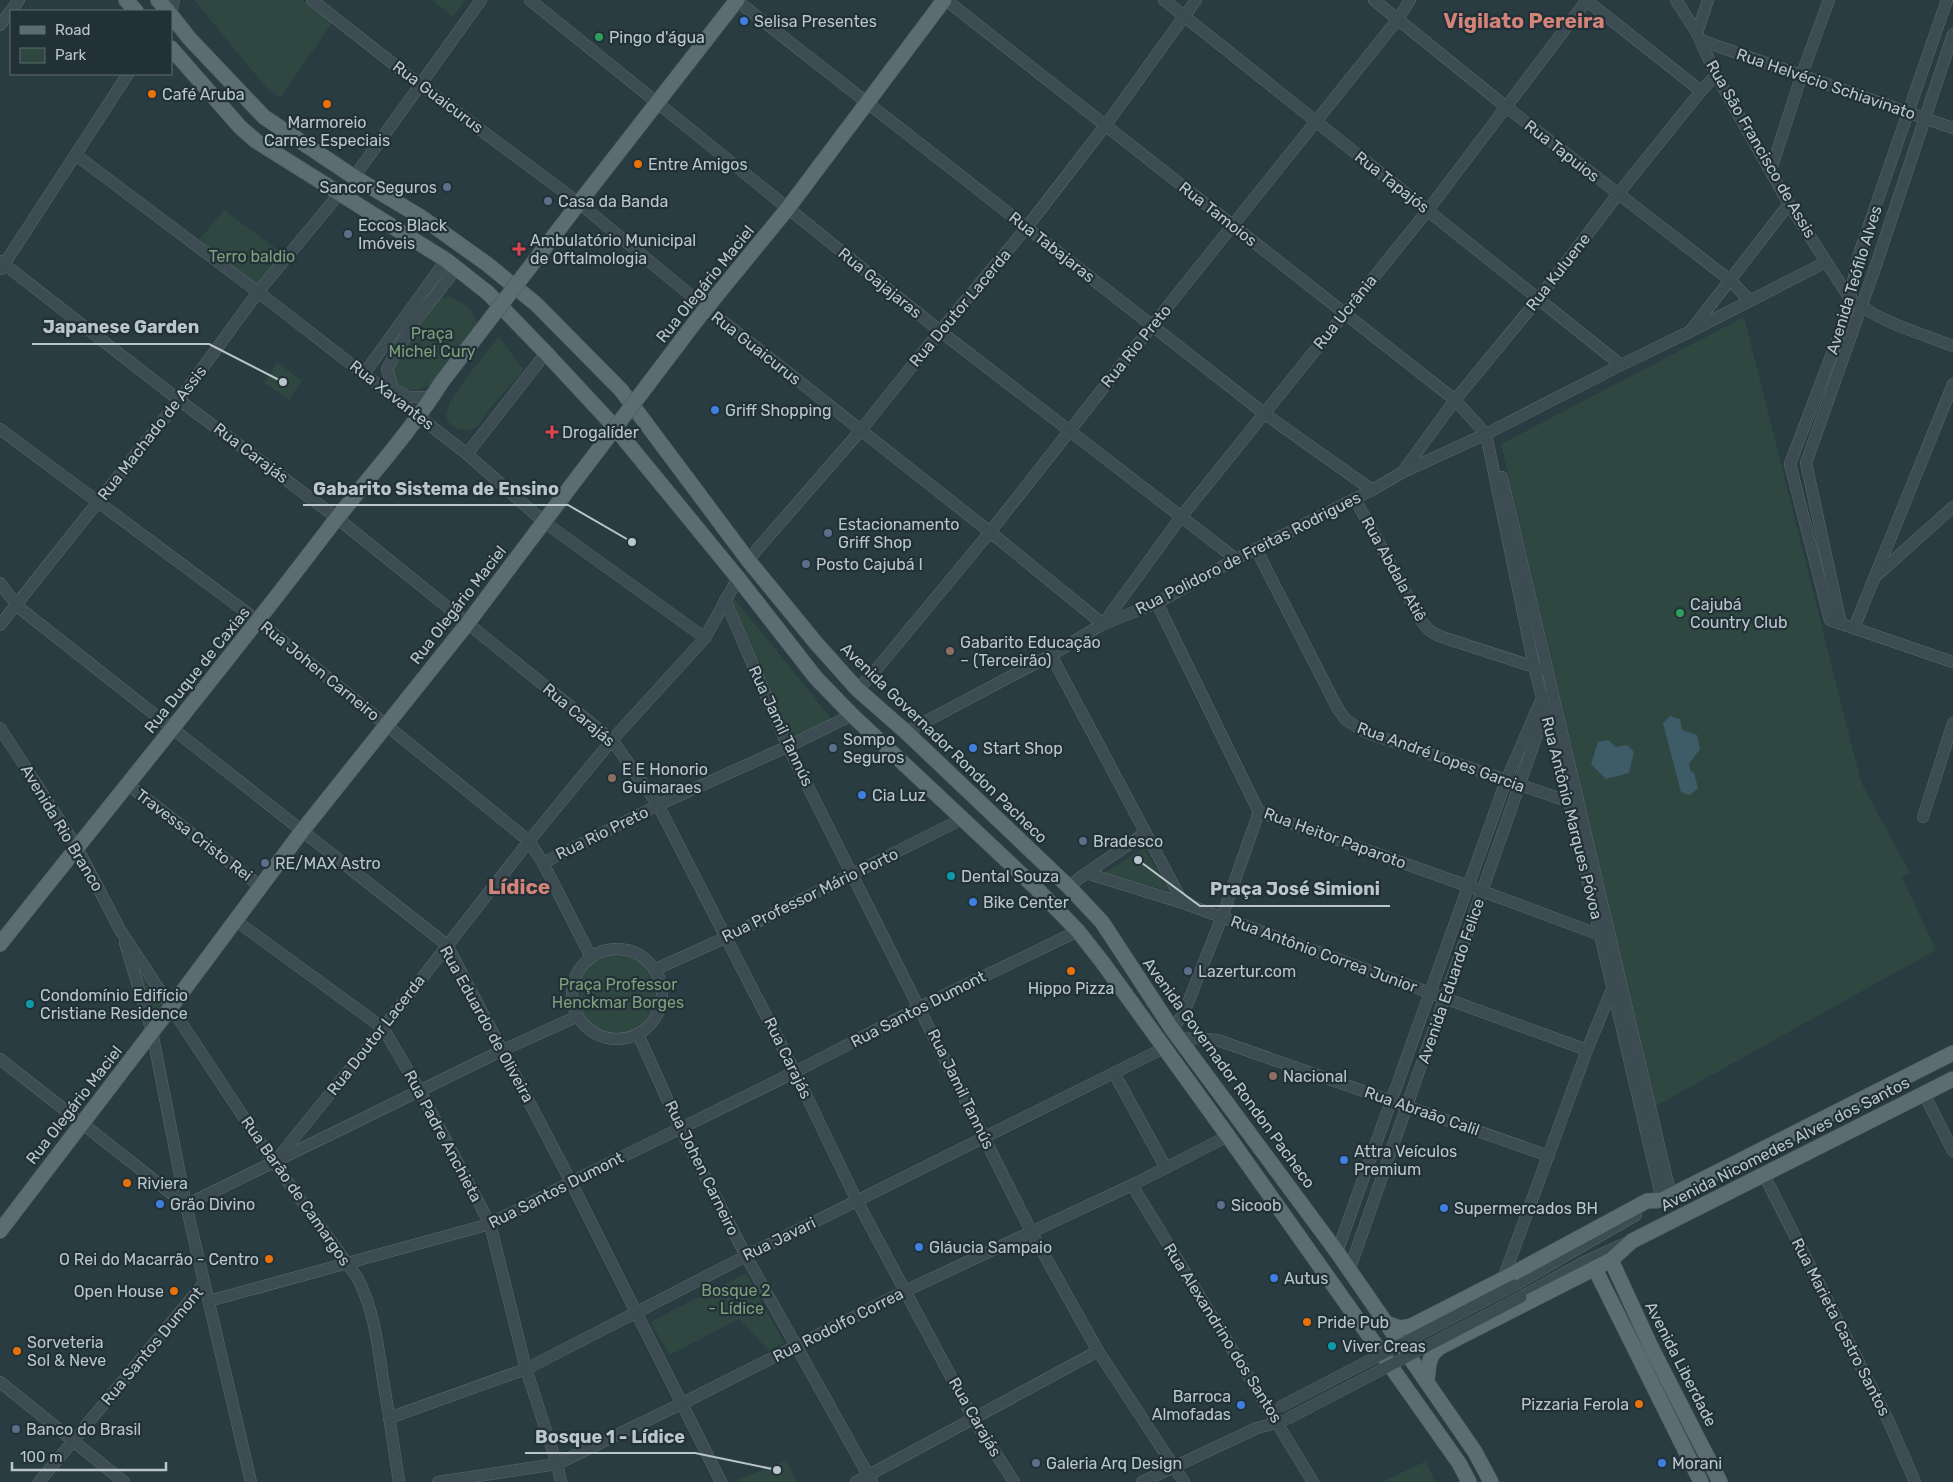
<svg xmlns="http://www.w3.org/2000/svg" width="1953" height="1482" font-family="Rubik,sans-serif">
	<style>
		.green { fill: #2e4740 }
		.water { fill: #3e5c68 }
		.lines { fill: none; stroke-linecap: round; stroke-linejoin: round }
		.minor-casing { stroke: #5b696f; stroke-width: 12 }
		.major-casing { stroke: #4a585e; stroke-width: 16 }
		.minor { stroke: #3d4c52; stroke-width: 11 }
		.major { stroke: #5b6c72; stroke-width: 15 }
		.minor-bridge-casing { stroke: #5b696f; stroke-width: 12; stroke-linecap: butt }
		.major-bridge-casing { stroke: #4a585e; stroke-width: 16; stroke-linecap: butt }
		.minor-bridge { stroke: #3d4c52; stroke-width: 11 }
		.major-bridge { stroke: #5b6c72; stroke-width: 15 }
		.shop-dot { fill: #3f7fe0; stroke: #223137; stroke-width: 2 }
		.leisure-dot { fill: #2e9e5b; stroke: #223137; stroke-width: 2 }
		.food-dot { fill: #e8710a; stroke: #223137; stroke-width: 2 }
		.service-dot { fill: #5c6f8a; stroke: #223137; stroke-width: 2 }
		.health-dot { fill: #e0444e; stroke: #223137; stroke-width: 2 }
		.education-dot { fill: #8d6e63; stroke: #223137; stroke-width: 2 }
		.culture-dot { fill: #0f9aa8; stroke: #223137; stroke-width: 2 }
		.labels { text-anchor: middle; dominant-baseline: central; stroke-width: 4.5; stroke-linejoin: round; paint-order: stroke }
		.poi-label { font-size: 16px; fill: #bac6cc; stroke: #223137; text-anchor: start }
		.street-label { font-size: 16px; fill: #bac6cc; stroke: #223137 }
		.park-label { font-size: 16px; fill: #7da07a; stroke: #223137 }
		.district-label { font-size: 21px; font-weight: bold; fill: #d38377; stroke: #223137 }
		.leader { fill: none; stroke: #bac6cc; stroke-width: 2 }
		.callout-dot { fill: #bac6cc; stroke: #223137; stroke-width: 2 }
		.callout-label { font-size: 18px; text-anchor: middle; font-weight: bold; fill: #bac6cc; stroke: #223137; stroke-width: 4.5; stroke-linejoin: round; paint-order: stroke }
	</style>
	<rect width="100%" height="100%" fill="#293c42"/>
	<g class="green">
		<polygon points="194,0 303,0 332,23 280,98 266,87"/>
		<polygon points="432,0 465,0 453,17"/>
		<polygon points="224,210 285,255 259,287 199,240"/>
		<polygon points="451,297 470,308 477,322 431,385 418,390 405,389 395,383 390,371 399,350 439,298"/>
		<polygon points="1744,317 1861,782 1910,873 1902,877 1936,950 1656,1106 1501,444"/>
		<polygon points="499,337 524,370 486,413 480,424 471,430 458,429 449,423 446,416 450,401 472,370"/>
		<polygon points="277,362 302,381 289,400 264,383"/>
		<polygon points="729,592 835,723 789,746 725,600"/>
		<polygon points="1144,848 1169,891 1104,873"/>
		<polygon points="120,930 171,1007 152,1032"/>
		<circle cx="617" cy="993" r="44"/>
		<polygon points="746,1273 784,1343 769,1351 739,1319 670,1355 650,1322"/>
		<polygon points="787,1460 796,1482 738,1482 737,1480"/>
		<polygon points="1426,1461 1435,1482 1382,1482"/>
	</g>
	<g class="water">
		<polygon points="1670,716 1680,719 1682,730 1697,735 1700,749 1689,764 1691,772 1694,773 1698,788 1690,795 1681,792 1663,723"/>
		<polygon points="1609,740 1615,747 1627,745 1634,752 1629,773 1606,779 1591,764 1598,742"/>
	</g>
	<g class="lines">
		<defs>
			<g id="minor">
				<polyline points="312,0 419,84 579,203 706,308 990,532 1103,624 1181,517 1428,210 1587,0"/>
				<polyline points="530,0 940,331 1236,559"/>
				<polyline points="736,0 1265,414 1372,490"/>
				<polyline points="946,0 1455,400 1486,434 1534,666 1569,802 1662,1200 1656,1203"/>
				<polyline points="1164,0 1621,365"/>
				<polyline points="1374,0 1505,106 1731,281 1750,301"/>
				<polyline points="1586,0 1701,91"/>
				<path d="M1676 0 1697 33 1716 75 1789 204 1849 297C1878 322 1917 332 1953 346"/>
				<polyline points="1947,0 1858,257 1847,312 1841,330 1790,464 1830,620 1953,662"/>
				<polyline points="171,11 174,0"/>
				<polyline points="0,25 19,0"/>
				<polyline points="1697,33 1708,0"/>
				<polyline points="1700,40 1953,128"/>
				<polyline points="76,155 258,292 467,454 544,522 705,638"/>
				<polyline points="1771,170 1802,74 1829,0"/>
				<polyline points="354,177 481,0"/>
				<polyline points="0,261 179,400 337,518 612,740 658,805 795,1072 857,1201 973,1418 1014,1482"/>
				<polyline points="1,269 128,74"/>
				<polyline points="1692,329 1789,204"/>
				<polyline points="364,374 446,260"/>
				<polyline points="432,397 409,397 393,389 387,369 411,326 457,268"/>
				<polyline points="0,429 258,621 529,841 543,863 591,957"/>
				<polyline points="467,454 546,353"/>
				<polyline points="1404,470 1455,400 1539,298 1618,194 1701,91 1716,75"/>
				<polyline points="1502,477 1671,1196"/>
				<polyline points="1355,499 1422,622 1430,631 1439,636 1540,669"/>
				<polyline points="1256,549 1338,709 1346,720 1365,732 1573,803"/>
				<polyline points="748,560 861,430 940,331 1027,227 1105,126 1196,0"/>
				<polyline points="1876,576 1953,507"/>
				<polyline points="0,583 17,606 447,945 571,1182 721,1482"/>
				<polyline points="725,600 788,747 1032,1233 1098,1351 1184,1482"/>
				<polyline points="1157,603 1259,812 1482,891 1600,935"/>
				<polyline points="1841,624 1806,463 1876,265 1953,34"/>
				<polyline points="0,625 179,400 258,292 340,193"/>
				<polyline points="1854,628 1953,384"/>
				<polyline points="1051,655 1183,903 1587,1050"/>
				<polyline points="857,689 870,677 990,532 1152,326 1398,19 1410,0"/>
				<path d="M0 728 77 847 120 930 274 1163 357 1277C374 1309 378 1345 383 1380 389 1414 394 1448 399 1482"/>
				<polyline points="906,732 1051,655 1103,624 1157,603 1236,559 1372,490 1403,472 1486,434 1621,365 1689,332 1826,262"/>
				<polyline points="127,784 260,886"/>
				<polyline points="1923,817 1953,723"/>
				<polyline points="543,863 658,805 789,746 852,715"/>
				<polyline points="1086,873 1183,903"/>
				<polyline points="1069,887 1078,879 1145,833"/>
				<polyline points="235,920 383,1028 420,1091 490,1224 526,1369 557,1464 561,1482"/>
				<polyline points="125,943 152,1032 186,1205 251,1482"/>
				<circle cx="617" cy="994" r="45"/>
				<polyline points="656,969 727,937 962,819"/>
				<polyline points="1172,1029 1183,1015 1222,917 1259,812"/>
				<polyline points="638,1034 680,1128 746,1256 872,1482"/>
				<polyline points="1180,1039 1196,1038 1217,1040 1549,1156"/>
				<polyline points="0,1059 186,1205 503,1050 578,1016"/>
				<polyline points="1114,1073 1166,1168"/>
				<polyline points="1924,1094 1953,1151"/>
				<polyline points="274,1163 383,1028 529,841 612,740 705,638 738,578"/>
				<polyline points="1764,1175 1890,1424 1915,1482"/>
				<polyline points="1132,1185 1313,1482"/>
				<polyline points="1337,1252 1506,781 1543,696"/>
				<polyline points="1349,1271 1546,709"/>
				<polyline points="1503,1279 1587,1050 1612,989"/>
				<polyline points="1515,1285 1636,1215"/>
				<polyline points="1521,1297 1584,1262 1626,1243"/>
				<polyline points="209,1301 490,1224 571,1182 795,1072 920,1007 1078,931"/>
				<polyline points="0,1382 124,1482"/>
				<polyline points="389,1418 526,1369 746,1256 1164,1048"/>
				<polyline points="39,1482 204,1283"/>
				<polyline points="438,1482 557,1464 683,1403 905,1291 1132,1185 1228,1136"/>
				<polyline points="856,1482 1098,1351"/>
				<polyline points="1142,1482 1257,1428 1283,1421"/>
			</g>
			<g id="major">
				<polyline points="126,0 136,11"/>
				<polyline points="158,0 168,11"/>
				<polyline points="171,15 189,38 264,117 354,177 421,217 487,264 536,304 621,390 748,560 816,643 857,689 906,732 1069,887 1102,922 1172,1029 1337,1252 1475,1452 1491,1482"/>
				<polyline points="171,48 240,127 256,141 446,260 488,293 546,353 611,423 738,578 816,678 852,715 1036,888 1078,931 1103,963 1228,1136 1459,1463 1469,1482"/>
				<polyline points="579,203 737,0"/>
				<polyline points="699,317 788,208 944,0"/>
				<path d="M0 944C110 805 223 668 330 527 367 479 409 434 441 383"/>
				<polyline points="0,1231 171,1007 302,831 467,624 552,511"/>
				<polyline points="1611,1260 1651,1347 1720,1482"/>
				<polyline points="1595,1269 1701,1482"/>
				<polyline points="1386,1323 1400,1328 1411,1326 1503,1279 1647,1201 1662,1200 1953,1053"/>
				<path d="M1427 1382C1429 1366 1427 1355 1442 1346L1611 1260 1632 1241 1953 1079"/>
			</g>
		</defs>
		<use href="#minor" class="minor-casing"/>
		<use href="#major" class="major-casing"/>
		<use href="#minor" class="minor"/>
		<use href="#major" class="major"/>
		<defs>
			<g id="minor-bridge">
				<polyline points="1280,1407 1515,1285"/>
				<polyline points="1287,1419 1521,1297"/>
			</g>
			<g id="major-bridge">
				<polyline points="441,383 579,203"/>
				<polyline points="552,511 699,317"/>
			</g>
		</defs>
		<use href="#minor-bridge" class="minor-bridge-casing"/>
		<use href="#major-bridge" class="major-bridge-casing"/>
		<use href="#minor-bridge" class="minor-bridge"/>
		<use href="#major-bridge" class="major-bridge"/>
	</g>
	<g class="shop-dot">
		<circle cx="744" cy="21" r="5"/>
		<circle cx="715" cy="410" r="5"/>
		<circle cx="973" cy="748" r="5"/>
		<circle cx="862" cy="795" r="5"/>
		<circle cx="973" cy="902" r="5"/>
		<circle cx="1344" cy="1160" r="5"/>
		<circle cx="160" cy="1204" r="5"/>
		<circle cx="1444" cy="1208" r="5"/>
		<circle cx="919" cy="1247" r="5"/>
		<circle cx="1274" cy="1278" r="5"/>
		<circle cx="1241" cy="1405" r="5"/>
		<circle cx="1662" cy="1463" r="5"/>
	</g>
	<g class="leisure-dot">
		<circle cx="599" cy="37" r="5"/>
		<circle cx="1680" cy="613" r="5"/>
	</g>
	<g class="food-dot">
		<circle cx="152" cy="94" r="5"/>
		<circle cx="327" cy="104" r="5"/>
		<circle cx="638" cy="164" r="5"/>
		<circle cx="1071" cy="971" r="5"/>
		<circle cx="127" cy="1183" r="5"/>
		<circle cx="269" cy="1259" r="5"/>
		<circle cx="174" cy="1291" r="5"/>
		<circle cx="1307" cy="1322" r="5"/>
		<circle cx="17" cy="1351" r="5"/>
		<circle cx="1639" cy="1404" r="5"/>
	</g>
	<g class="service-dot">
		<circle cx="447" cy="187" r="5"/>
		<circle cx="548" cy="201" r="5"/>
		<circle cx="348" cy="234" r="5"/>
		<circle cx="828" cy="533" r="5"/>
		<circle cx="806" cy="564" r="5"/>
		<circle cx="833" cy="748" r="5"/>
		<circle cx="1083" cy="841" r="5"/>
		<circle cx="265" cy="863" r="5"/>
		<circle cx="1188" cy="971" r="5"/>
		<circle cx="1221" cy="1205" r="5"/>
		<circle cx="16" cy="1429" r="5"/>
		<circle cx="1036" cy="1463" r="5"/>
	</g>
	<g class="health-dot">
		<path d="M516.5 241.5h5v5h5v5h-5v5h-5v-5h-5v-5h5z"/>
		<path d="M549.5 424.5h5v5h5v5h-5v5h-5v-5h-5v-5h5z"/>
	</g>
	<g class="education-dot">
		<circle cx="950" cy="651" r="5"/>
		<circle cx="612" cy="778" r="5"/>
		<circle cx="1273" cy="1076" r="5"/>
	</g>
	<g class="culture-dot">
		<circle cx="951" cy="876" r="5"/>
		<circle cx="30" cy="1004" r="5"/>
		<circle cx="1332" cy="1346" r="5"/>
	</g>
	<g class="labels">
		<g class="poi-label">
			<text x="754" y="21">Selisa Presentes</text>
			<text x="609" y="37">Pingo d'água</text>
			<text x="162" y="94">Café Aruba</text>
			<text x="327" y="122" text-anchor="middle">Marmoreio<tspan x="327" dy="18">Carnes Especiais</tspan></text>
			<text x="648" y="164">Entre Amigos</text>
			<text x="437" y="187" text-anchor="end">Sancor Seguros</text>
			<text x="558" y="201">Casa da Banda</text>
			<text x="358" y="225">Eccos Black<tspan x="358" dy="18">Imóveis</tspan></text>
			<text x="530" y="240">Ambulatório Municipal<tspan x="530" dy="18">de Oftalmologia</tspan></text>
			<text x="725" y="410">Griff Shopping</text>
			<text x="562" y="432">Drogalíder</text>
			<text x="838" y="524">Estacionamento<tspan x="838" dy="18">Griff Shop</tspan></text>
			<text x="816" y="564">Posto Cajubá I</text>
			<text x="1690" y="604">Cajubá<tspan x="1690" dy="18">Country Club</tspan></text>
			<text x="960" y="642">Gabarito Educação<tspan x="960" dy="18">– (Terceirão)</tspan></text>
			<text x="843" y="739">Sompo<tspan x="843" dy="18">Seguros</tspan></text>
			<text x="983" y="748">Start Shop</text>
			<text x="622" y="769">E E Honorio<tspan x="622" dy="18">Guimaraes</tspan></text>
			<text x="872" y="795">Cia Luz</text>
			<text x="1093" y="841">Bradesco</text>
			<text x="275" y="863">RE/MAX Astro</text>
			<text x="961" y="876">Dental Souza</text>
			<text x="983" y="902">Bike Center</text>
			<text x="1198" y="971">Lazertur.com</text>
			<text x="1071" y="988" text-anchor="middle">Hippo Pizza</text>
			<text x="40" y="995">Condomínio Edifício<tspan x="40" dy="18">Cristiane Residence</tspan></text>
			<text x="1283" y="1076">Nacional</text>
			<text x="1354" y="1151">Attra Veículos<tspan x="1354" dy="18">Premium</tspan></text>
			<text x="137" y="1183">Riviera</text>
			<text x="170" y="1204">Grão Divino</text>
			<text x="1231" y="1205">Sicoob</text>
			<text x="1454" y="1208">Supermercados BH</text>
			<text x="929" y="1247">Gláucia Sampaio</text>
			<text x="259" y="1259" text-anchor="end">O Rei do Macarrão - Centro</text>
			<text x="1284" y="1278">Autus</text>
			<text x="164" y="1291" text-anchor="end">Open House</text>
			<text x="1317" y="1322">Pride Pub</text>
			<text x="27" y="1342">Sorveteria<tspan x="27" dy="18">Sol &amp; Neve</tspan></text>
			<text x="1342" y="1346">Viver Creas</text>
			<text x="1231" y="1396" text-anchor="end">Barroca<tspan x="1231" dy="18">Almofadas</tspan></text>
			<text x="1629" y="1404" text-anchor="end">Pizzaria Ferola</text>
			<text x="26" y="1429">Banco do Brasil</text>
			<text x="1046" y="1463">Galeria Arq Design</text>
			<text x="1672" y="1463">Morani</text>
		</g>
		<g class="street-label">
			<text transform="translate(1826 84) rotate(19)">Rua Helvécio Schiavinato</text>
			<text transform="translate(438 97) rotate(37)">Rua Guaicurus</text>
			<text transform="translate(1761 149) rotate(60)">Rua São Francisco de Assis</text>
			<text transform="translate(1562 151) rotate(38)">Rua Tapuios</text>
			<text transform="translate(1392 182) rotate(38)">Rua Tapajós</text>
			<text transform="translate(1218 214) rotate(38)">Rua Tamoios</text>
			<text transform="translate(1052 247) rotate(38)">Rua Tabajaras</text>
			<text transform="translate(1558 272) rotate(-52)">Rua Kuluene</text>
			<text transform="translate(1854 280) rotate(-73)">Avenida Teófilo Alves</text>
			<text transform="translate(880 283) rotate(39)">Rua Gajajaras</text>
			<text transform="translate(705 284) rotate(-51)">Rua Olegário Maciel</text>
			<text transform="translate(960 308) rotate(-50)">Rua Doutor Lacerda</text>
			<text transform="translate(1345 312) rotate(-51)">Rua Ucrânia</text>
			<text transform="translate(1136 346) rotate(-51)">Rua Rio Preto</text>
			<text transform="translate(756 348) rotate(38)">Rua Guaicurus</text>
			<text transform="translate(392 395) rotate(38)">Rua Xavantes</text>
			<text transform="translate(152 433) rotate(-52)">Rua Machado de Assis</text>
			<text transform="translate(251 453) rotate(37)">Rua Carajás</text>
			<text transform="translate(1248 553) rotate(-27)">Rua Polidoro de Freitas Rodrigues</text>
			<text transform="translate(1394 569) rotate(61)">Rua Abdala Atiê</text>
			<text transform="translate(458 605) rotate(-52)">Rua Olegário Maciel</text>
			<text transform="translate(197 670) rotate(-51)">Rua Duque de Caxias</text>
			<text transform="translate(320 671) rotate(39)">Rua Johen Carneiro</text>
			<text transform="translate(579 715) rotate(40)">Rua Carajás</text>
			<text transform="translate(781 726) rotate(65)">Rua Jamil Tannús</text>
			<text transform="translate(944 743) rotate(44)">Avenida Governador Rondon Pacheco</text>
			<text transform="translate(1441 757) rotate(20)">Rua André Lopes Garcia</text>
			<text transform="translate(1572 818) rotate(76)">Rua Antônio Marques Póvoa</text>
			<text transform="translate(62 828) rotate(59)">Avenida Rio Branco</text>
			<text transform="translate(602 833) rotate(-26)">Rua Rio Preto</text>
			<text transform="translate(194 835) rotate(37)">Travessa Cristo Rei</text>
			<text transform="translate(1335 838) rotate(20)">Rua Heitor Paparoto</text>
			<text transform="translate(810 895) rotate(-26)">Rua Professor Mário Porto</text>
			<text transform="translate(1324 954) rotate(20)">Rua Antônio Correa Junior</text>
			<text transform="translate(1451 981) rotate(-71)">Avenida Eduardo Felice</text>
			<text transform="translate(918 1009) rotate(-27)">Rua Santos Dumont</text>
			<text transform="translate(487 1024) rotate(61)">Rua Eduardo de Oliveira</text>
			<text transform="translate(376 1035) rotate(-52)">Rua Doutor Lacerda</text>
			<text transform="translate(788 1058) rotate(64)">Rua Carajás</text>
			<text transform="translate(1229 1073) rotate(54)">Avenida Governador Rondon Pacheco</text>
			<text transform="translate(961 1089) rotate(64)">Rua Jamil Tannús</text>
			<text transform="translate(74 1105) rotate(-52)">Rua Olegário Maciel</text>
			<text transform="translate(1422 1111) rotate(19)">Rua Abraão Calil</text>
			<text transform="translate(443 1136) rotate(62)">Rua Padre Anchieta</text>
			<text transform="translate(1785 1144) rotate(-27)">Avenida Nicomedes Alves dos Santos</text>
			<text transform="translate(702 1168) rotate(64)">Rua Johen Carneiro</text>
			<text transform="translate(556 1190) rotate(-27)">Rua Santos Dumont</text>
			<text transform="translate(296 1191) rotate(55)">Rua Barão de Camargos</text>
			<text transform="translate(779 1239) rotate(-26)">Rua Javari</text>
			<text transform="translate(838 1325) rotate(-27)">Rua Rodolfo Correa</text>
			<text transform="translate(1841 1327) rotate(63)">Rua Marieta Castro Santos</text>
			<text transform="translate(1223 1333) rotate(58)">Rua Alexandrino dos Santos</text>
			<text transform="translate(152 1346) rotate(-50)">Rua Santos Dumont</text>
			<text transform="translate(1681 1364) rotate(63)">Avenida Liberdade</text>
			<text transform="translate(975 1417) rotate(60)">Rua Carajás</text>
		</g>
		<g class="park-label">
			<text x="252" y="256">Terro baldio</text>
			<text x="432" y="333">Praça<tspan x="432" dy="18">Michel Cury</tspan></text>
			<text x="618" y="984">Praça Professor<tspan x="618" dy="18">Henckmar Borges</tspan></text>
			<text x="736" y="1290">Bosque 2<tspan x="736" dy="18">- Lídice</tspan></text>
		</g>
		<g class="district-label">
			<text x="1524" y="20">Vigilato Pereira</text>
			<text x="519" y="886">Lídice</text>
		</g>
	</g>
	<path class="leader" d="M283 382L209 344H32M632 542L568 505H303M1138 860L1200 906H1390M777 1470L695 1453H525"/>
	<g class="callout-dot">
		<circle cx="283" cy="382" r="5"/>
		<circle cx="632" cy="542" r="5"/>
		<circle cx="1138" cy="860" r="5"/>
		<circle cx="777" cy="1470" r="5"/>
	</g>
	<g class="callout-label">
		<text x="121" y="333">Japanese Garden</text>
		<text x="436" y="495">Gabarito Sistema de Ensino</text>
		<text x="1295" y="895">Praça José Simioni</text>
		<text x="610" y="1443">Bosque 1 - Lídice</text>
	</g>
	<rect x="10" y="10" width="162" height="65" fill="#223137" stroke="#5f6d73"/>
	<rect x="20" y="26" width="25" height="8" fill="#5b6c72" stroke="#5f6d73"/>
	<text x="55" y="35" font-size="15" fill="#bac6cc">Road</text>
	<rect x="20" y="48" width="25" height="15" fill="#2e4740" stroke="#5f6d73"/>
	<text x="55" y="60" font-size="15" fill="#bac6cc">Park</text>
	<path d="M12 1462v8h154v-8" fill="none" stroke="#bac6cc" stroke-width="2.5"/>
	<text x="20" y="1462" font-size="15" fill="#bac6cc" stroke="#223137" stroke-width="4" paint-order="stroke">100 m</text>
</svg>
